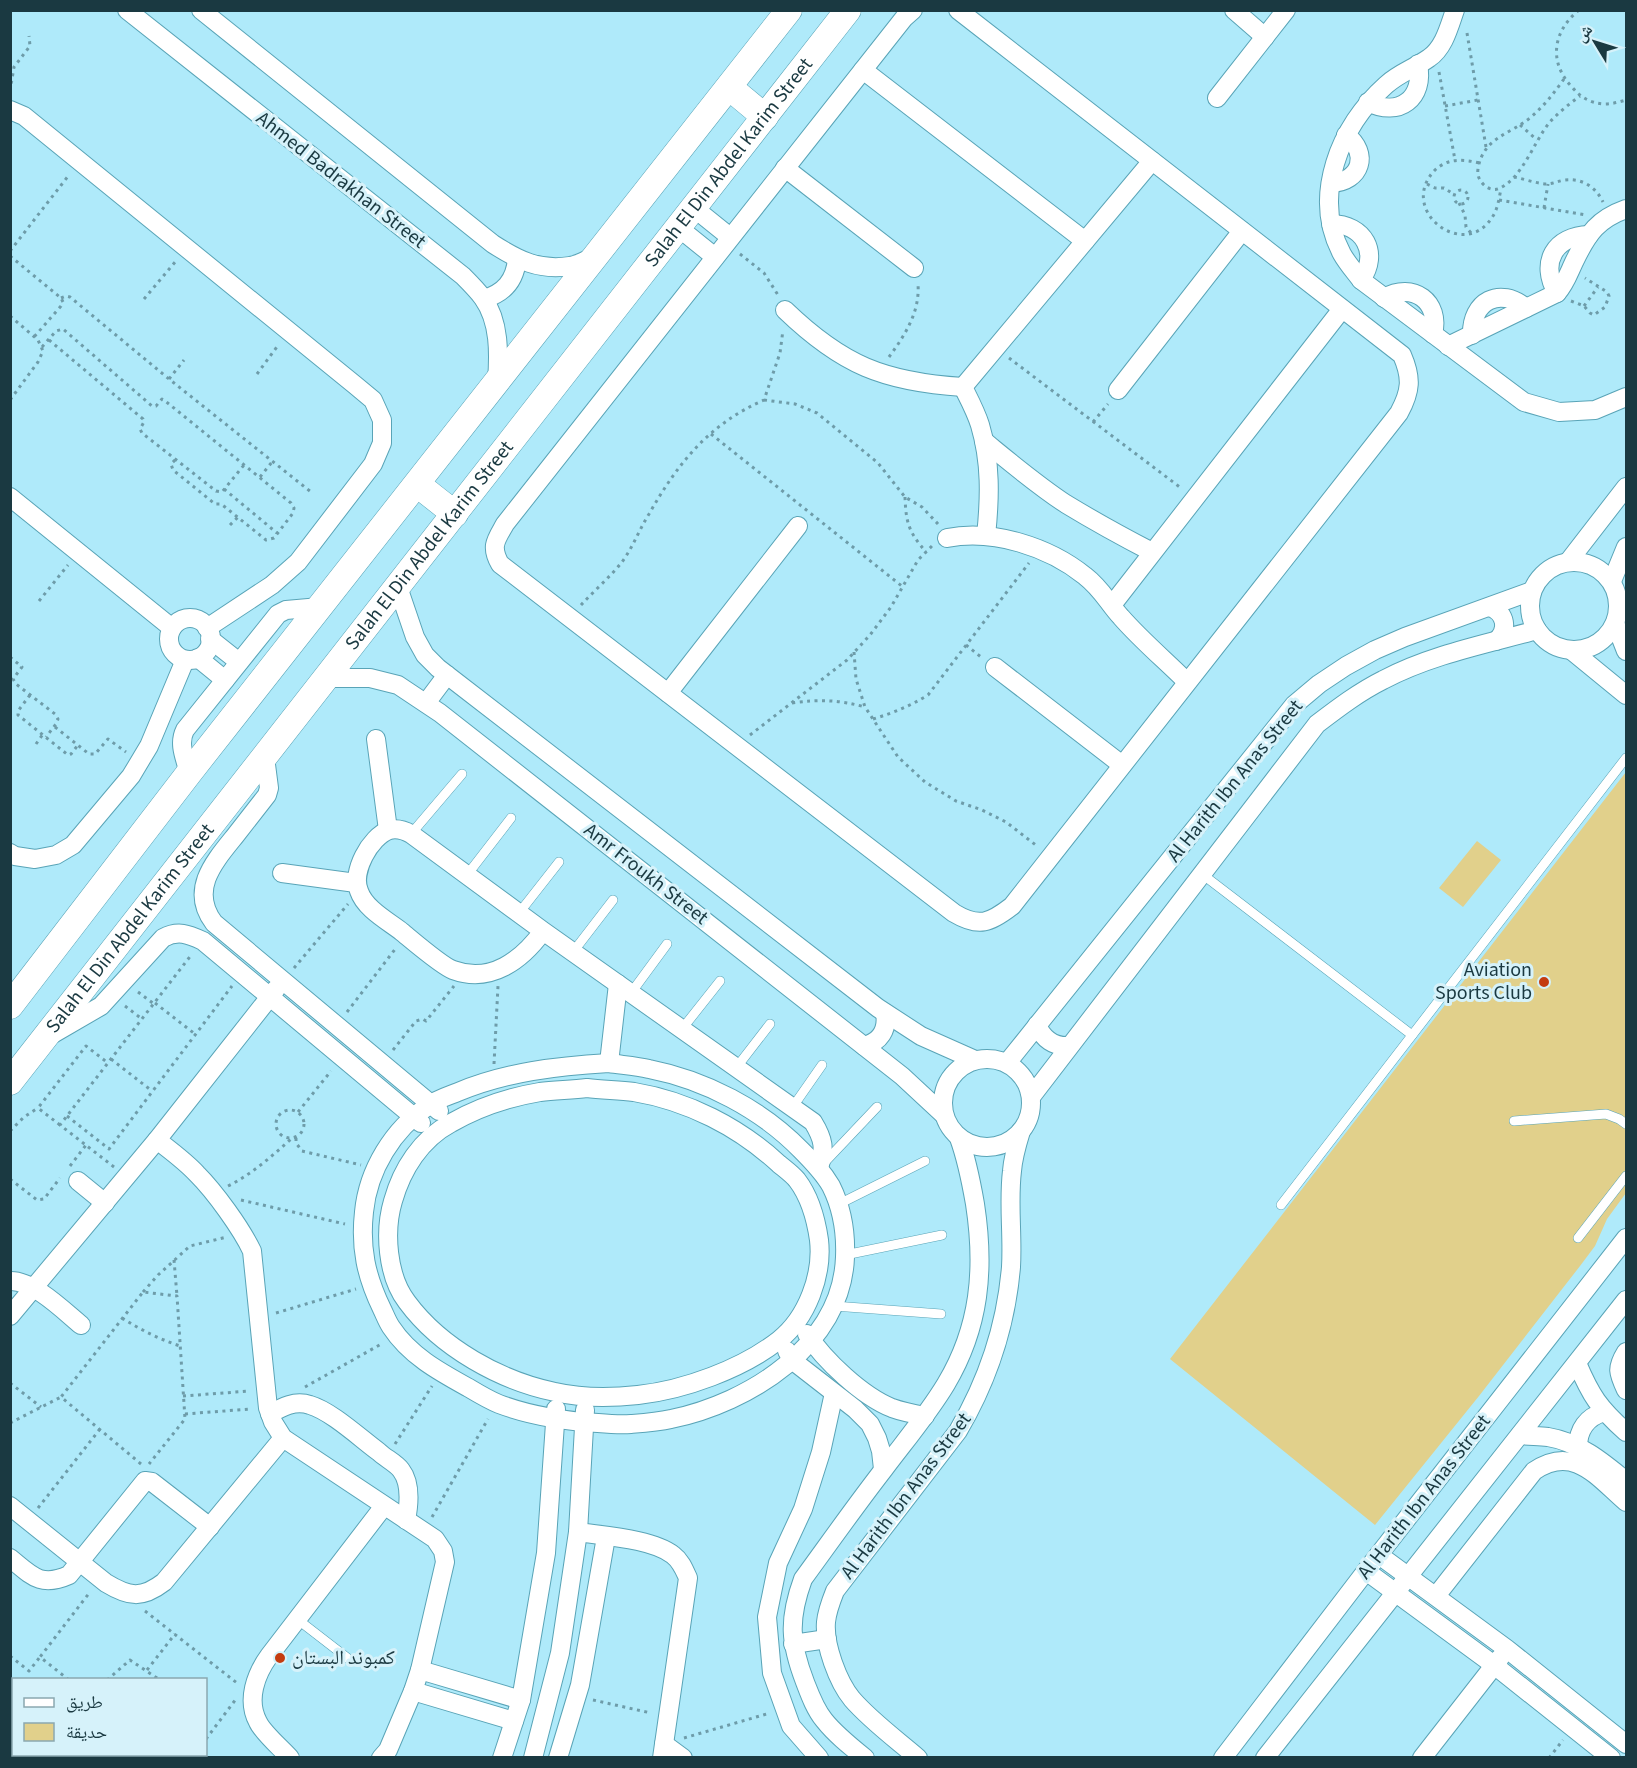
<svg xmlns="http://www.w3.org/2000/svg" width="1637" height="1768" font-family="'Source Sans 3','Noto Naskh Arabic',sans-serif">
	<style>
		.green { fill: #e1d08b }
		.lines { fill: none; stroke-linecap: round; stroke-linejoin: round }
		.lane-casing { stroke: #59a4b7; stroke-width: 10 }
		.street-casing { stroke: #59a4b7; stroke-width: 20 }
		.secondary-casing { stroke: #59a4b7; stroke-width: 27 }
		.path { stroke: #6e9ca9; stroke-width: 3; stroke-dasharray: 3 4.5; stroke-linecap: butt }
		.lane { stroke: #fff; stroke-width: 9 }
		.street { stroke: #fff; stroke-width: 18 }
		.secondary { stroke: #fff; stroke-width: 26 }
		.poi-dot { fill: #c43c10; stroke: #d6f2fa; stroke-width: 2 }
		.labels { text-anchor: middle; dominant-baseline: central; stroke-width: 6; stroke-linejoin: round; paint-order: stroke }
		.street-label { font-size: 20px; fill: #1a3941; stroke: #d6f2fa }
		.poi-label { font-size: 20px; fill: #1a3941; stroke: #d6f2fa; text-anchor: end }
	</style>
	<rect width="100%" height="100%" fill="#afeafa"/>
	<g class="green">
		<polygon points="1626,772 1626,1193 1607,1219 1595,1246 1580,1266 1479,1396 1375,1525 1170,1359"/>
		<polygon points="1477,841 1501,860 1463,907 1439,888"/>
	</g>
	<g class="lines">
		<defs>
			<g id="lane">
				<polyline points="411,834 462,774"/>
				<polyline points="1202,874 1412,1035"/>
				<polyline points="467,875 511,818"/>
				<polyline points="519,913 559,862"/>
				<polyline points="573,952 613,900"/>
				<polyline points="631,993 667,944"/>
				<polyline points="682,1029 720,981"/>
				<polyline points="736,1068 770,1024"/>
				<polyline points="792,1108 822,1065"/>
				<polyline points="1514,1121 1606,1114 1619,1119 1626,1124"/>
				<polyline points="823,1164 877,1107"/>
				<polyline points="839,1204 925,1161"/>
				<polyline points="1281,1205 1626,758"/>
				<polyline points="1578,1238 1626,1176"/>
				<polyline points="845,1255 942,1235"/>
				<polyline points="834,1306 941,1314"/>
				<polyline points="297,1619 350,1660"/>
			</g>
			<g id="street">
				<path d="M127 10 463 276C470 283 477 290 483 298 500 322 499 354 497 382"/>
				<path d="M201 10 493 244C518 260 539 271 570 266 578 265 586 260 593 257"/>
				<path d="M913 10 904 18 505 524C496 540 490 546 500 564L954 913C979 928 990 923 1012 906L1399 413C1411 391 1412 378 1402 355L958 10"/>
				<polyline points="1234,10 1265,37"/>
				<path d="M1455 10C1449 27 1444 48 1429 58 1415 68 1399 73 1386 85 1340 126 1311 196 1342 254 1347 263 1355 272 1361 280L1524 402 1559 412 1595 410 1626 397"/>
				<polyline points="863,70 1085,241"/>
				<polyline points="1217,98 1286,10"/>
				<path d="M1368 102C1399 118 1425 98 1418 64"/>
				<polyline points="10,110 24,116 355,385 373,400 382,420 382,443 373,464 298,562 272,585 207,628"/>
				<polyline points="785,168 914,268"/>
				<path d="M1331 183C1361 182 1370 153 1346 135"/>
				<polyline points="694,208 730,237"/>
				<path d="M1331 224C1364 224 1380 253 1361 280"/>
				<polyline points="679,228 715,257"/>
				<path d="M1557 293C1539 262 1555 236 1589 235"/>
				<path d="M1384 298C1413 281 1441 302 1433 334"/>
				<path d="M484 299C504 293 515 281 517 259"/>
				<path d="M785 310C842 365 884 382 963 387"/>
				<path d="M1472 335C1471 301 1500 286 1526 308"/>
				<path d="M1448 346 1557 293C1566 283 1569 272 1575 260 1588 233 1598 219 1626 209"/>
				<polyline points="963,387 1152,161"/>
				<path d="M963 387C969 399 976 412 980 425 991 462 990 498 986 536"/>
				<polyline points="1118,390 1242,231"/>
				<path d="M984 441C1011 463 1037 485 1066 504 1094 521 1123 537 1152 552"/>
				<polyline points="10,497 172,628"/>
				<path d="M947 538C994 529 1049 547 1085 576 1102 589 1108 603 1121 617 1141 640 1166 661 1187 682"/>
				<polyline points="1568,562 1626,487"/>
				<circle cx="1574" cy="606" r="44"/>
				<polyline points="1612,581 1626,547"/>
				<polyline points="398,587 415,637 425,655 438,668 878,1008 921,1036 975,1060"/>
				<polyline points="1112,605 1342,309"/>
				<path d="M1490 607C1506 613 1509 630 1496 641"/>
				<circle cx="190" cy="639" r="21"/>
				<polyline points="1615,623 1626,651"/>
				<polyline points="210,639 239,662"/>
				<polyline points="1571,650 1626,695"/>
				<polyline points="198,658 225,680"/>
				<polyline points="995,667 1122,765"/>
				<polyline points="327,678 370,678 398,685 440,713 902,1076 944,1115"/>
				<polyline points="668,693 798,526"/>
				<polyline points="426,703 447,675"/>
				<polyline points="376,739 388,830"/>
				<path d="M265 757 269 788 267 795C257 808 246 822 235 836 214 862 189 890 214 923L439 1111"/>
				<path d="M189 773C185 758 178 744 185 730L278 614 286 610 320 607"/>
				<polyline points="10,853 15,856 35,859 56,855 73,845 131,776 149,746 185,660"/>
				<polyline points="282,873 356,883"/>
				<path d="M543 931C522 960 491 984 453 970 442 966 413 941 402 932 388 921 365 909 359 891 351 872 370 837 389 830 397 828 404 830 411 834L543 931 813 1122C824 1140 825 1148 819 1168"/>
				<path d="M1037 1025C1043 1039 1054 1047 1069 1046"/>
				<path d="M51 1035 101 1006 163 938C178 930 188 934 203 941L421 1123"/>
				<path d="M864 1046C880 1042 888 1030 885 1013"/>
				<circle cx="987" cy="1103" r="44"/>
				<path d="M609 1063C622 1065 636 1066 649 1069 705 1080 761 1109 801 1150 812 1161 823 1172 831 1186 842 1208 846 1233 845 1257 842 1345 749 1403 671 1419 658 1422 644 1423 631 1424 620 1425 609 1424 598 1423 564 1421 531 1416 499 1404 489 1400 479 1394 469 1388 440 1372 410 1356 391 1327 387 1321 385 1315 382 1309 366 1276 360 1248 364 1212 368 1170 393 1129 428 1106 437 1099 448 1096 458 1092 506 1072 557 1066 609 1063Z"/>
				<polyline points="609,1063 618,984"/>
				<polyline points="1007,1063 1294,705 1319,684 1346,666 1375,650 1405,637 1532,591"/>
				<path d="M587 1088C602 1090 618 1090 634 1092 688 1101 739 1127 779 1164 785 1169 792 1174 797 1180 810 1197 816 1219 819 1240 823 1275 807 1318 779 1340 742 1369 684 1390 638 1395 611 1398 581 1398 555 1392 501 1381 441 1348 407 1302 387 1276 384 1231 393 1201 402 1169 421 1139 451 1123 477 1108 510 1097 540 1092 555 1090 571 1090 587 1088Z"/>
				<path d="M1031 1097 1317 724C1338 708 1359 692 1383 680 1430 655 1486 644 1537 630"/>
				<path d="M157 1140C171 1151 185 1161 197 1174 215 1192 241 1228 252 1251L268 1408 273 1422 283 1438 435 1539 443 1551 445 1562 420 1670 413 1691 388 1750 381 1758"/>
				<polyline points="78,1181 105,1203"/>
				<path d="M10 1281C33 1280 64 1311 81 1325"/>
				<polyline points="10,1316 157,1140 276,989"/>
				<path d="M807 1334C824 1360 862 1396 892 1408 903 1412 914 1414 925 1416"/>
				<polyline points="787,1351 792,1360 855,1409 870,1424 877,1438 881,1451 883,1469"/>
				<path d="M1626 1352C1616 1368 1618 1373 1626 1390"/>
				<path d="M1577 1363C1591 1396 1599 1408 1626 1432"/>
				<path d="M270 1414C282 1407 295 1400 310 1405 331 1411 360 1438 379 1452 385 1458 396 1463 401 1470 411 1483 409 1505 406 1520"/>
				<path d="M1520 1435C1529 1436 1539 1436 1548 1437 1579 1442 1603 1462 1626 1481"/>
				<path d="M1578 1447C1578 1429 1587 1417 1604 1412"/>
				<path d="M10 1506 106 1583C129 1597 142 1599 164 1582L283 1438"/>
				<path d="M578 1532C604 1536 653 1539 673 1555 681 1561 684 1569 688 1578L662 1758"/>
				<polyline points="1379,1555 1507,1649 1626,1744"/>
				<path d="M10 1558C31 1575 40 1588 69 1575L145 1481 152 1482 210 1527"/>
				<polyline points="1366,1571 1494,1665 1611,1758"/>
				<path d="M1436 1596 1534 1471C1574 1444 1597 1477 1626 1502"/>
				<polyline points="793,1644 827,1639"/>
				<polyline points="420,1670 521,1700"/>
				<polyline points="413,1691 514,1721"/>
				<polyline points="664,1744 683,1758"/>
				<path d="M290 1758C281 1748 263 1733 258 1722 246 1700 256 1674 269 1656L384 1506"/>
				<polyline points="502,1758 521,1700 546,1553 556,1409"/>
				<polyline points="533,1758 560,1653 578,1532 585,1410"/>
				<polyline points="558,1758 580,1685 606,1537"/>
				<polyline points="819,1758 791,1726 772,1673 767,1617 778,1563 803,1509 821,1452 834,1393"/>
				<path d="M865 1758C850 1746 835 1734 824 1720 815 1709 810 1695 805 1682 790 1643 788 1620 803 1579 830 1542 856 1505 884 1469 905 1441 928 1414 946 1384 980 1327 985 1269 975 1204 971 1181 967 1160 959 1138"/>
				<path d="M918 1758C896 1739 871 1721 852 1699 838 1682 824 1645 826 1622 827 1611 831 1601 835 1591L958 1431C988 1380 1006 1326 1011 1267 1013 1235 1008 1203 1012 1171 1013 1157 1017 1144 1021 1131"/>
				<polyline points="1223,1758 1366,1571 1626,1238"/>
				<polyline points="1265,1758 1626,1300"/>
				<polyline points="1422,1758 1500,1658"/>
			</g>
			<g id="secondary">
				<polyline points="729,87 765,117"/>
				<polyline points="417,484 455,514"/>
				<polyline points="10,1006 189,773 789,10"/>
				<path id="s1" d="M10 1082 848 10"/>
				<polyline points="10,1705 14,1707"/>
				<polyline points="73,1754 77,1758"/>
			</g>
		</defs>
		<use href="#lane" class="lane-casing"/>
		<use href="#street" class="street-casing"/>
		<use href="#secondary" class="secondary-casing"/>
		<g class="path">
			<path d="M1579 10C1553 31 1548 62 1572 87 1580 97 1590 103 1604 104 1612 104 1619 102 1626 100"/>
			<polyline points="1467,33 1486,147"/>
			<polyline points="1439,72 1455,160"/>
			<path d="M1564 79C1554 93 1544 106 1531 117 1510 135 1483 137 1478 169 1477 175 1479 180 1484 185 1488 189 1495 191 1500 188 1522 178 1534 142 1549 123 1558 113 1569 104 1580 96"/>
			<polyline points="10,91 14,67 30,46 29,36"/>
			<polyline points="1445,106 1478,100"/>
			<polyline points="1520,125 1537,140"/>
			<path d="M1479 163C1463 159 1448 158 1435 170 1396 210 1465 263 1493 216 1498 208 1499 198 1501 189"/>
			<path d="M1514 177C1524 179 1535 183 1546 184 1553 184 1558 181 1565 180 1582 178 1596 187 1603 202"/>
			<polyline points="1427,184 1435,188 1444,188 1455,195"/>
			<circle cx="1461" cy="197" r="7"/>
			<polyline points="1499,200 1586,215"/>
			<polyline points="1459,203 1465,215 1466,227 1471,233"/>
			<polyline points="1544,208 1548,184"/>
			<polyline points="10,251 69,175"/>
			<polyline points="740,254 764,273 778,295"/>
			<polyline points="10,256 61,298 63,302 61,306 34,337"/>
			<polyline points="61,298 66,296 70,297 169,379 311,492"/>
			<polyline points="144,299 176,261"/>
			<polyline points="1571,301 1584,306 1590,313 1594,315 1605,307 1609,296 1607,292 1585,278"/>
			<polyline points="1584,306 1598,287"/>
			<polyline points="10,316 38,340 43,351 38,362 10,400"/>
			<polyline points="49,340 143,419 144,422 140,429 142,433 216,491 222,492 244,465"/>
			<polyline points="42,347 56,331 63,329 152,406 156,406 162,399 164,400 291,503 294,508 293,513 274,538 266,540 225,507 221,504 215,504 173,470 171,464 176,459"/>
			<path d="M889 357C905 335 920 312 918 284"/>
			<polyline points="1009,358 1181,488"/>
			<polyline points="257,374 279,344"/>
			<polyline points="169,379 184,360"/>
			<polyline points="764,400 795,404 817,413 878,463 905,497 922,507 938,524"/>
			<polyline points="1093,422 1108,404"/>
			<polyline points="711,434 903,587"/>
			<polyline points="260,477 272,462"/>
			<polyline points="224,489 277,533"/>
			<path d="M905 497C906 524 909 532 926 552"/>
			<polyline points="230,525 238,517"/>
			<polyline points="39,601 68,565"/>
			<path d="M581 605C594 591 610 577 622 562 633 547 639 530 649 514 678 463 709 424 764 400L780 353 783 330"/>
			<polyline points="966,645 981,657"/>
			<polyline points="854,652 856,679 865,707 898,757 925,782 956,801 982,810 1006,822 1037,846"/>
			<polyline points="10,657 22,667 13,679 16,684 55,714 58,719 56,724 46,737"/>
			<polyline points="30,695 18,711 18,715 68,755 71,754 78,745"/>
			<path d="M792 703C820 699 839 700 865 707"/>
			<path d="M873 719C893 713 910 706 928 695L1029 563"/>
			<polyline points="55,727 89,754 95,754 108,739 126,752"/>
			<polyline points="750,735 847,660 870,635 891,607 918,560 932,546"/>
			<polyline points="36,744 43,734"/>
			<polyline points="294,968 348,904"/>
			<polyline points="138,992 154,1004"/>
			<polyline points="155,1003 195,1034"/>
			<polyline points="125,1006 142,1019"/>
			<polyline points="347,1012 396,948"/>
			<polyline points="393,1050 416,1021 423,1019 426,1021 454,986"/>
			<polyline points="111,1059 152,1091"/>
			<polyline points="494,1064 498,986"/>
			<circle cx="290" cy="1124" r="14"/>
			<polyline points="298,1112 331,1071"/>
			<polyline points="67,1116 109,1149 232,986"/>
			<polyline points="60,1125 38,1108 86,1046 108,1063"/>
			<polyline points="10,1131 24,1117 38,1108"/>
			<polyline points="296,1138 296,1143 302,1151 361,1165"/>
			<polyline points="70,1166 86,1145"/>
			<polyline points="114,1167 60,1125 192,954"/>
			<polyline points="10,1179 37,1200 44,1199 60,1178"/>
			<path d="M228 1186C252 1174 271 1157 291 1139"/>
			<polyline points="241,1200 345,1224"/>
			<polyline points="174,1260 177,1296"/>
			<polyline points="143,1292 158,1275 190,1246 227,1237"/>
			<polyline points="276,1313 356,1289"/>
			<path d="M122 1318C141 1330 159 1339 180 1346"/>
			<polyline points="10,1383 41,1407"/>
			<polyline points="305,1387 383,1343"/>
			<polyline points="183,1396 250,1391"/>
			<polyline points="185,1414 250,1409"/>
			<polyline points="10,1423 61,1397"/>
			<polyline points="395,1444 432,1386"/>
			<polyline points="141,1464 61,1397 143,1292 177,1296 185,1419 149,1464"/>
			<polyline points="38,1508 100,1429"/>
			<polyline points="432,1517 488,1419"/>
			<polyline points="145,1611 237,1683"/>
			<polyline points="10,1656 29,1671 40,1657"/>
			<polyline points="147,1670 175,1634"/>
			<polyline points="69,1680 40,1657 90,1592"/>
			<polyline points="107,1680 130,1660 160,1680"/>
			<polyline points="593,1700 651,1713"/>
			<polyline points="684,1738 770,1713"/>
			<polyline points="206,1739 236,1699"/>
			<polyline points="191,1758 193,1754"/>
			<polyline points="1549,1758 1563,1740"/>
		</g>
		<use href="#lane" class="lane"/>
		<use href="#street" class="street"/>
		<use href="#secondary" class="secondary"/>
	</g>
	<g class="poi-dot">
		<circle cx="1544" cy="982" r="6"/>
		<circle cx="280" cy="1658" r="6"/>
	</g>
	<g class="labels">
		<g class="street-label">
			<text stroke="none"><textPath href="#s1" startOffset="1167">Salah El Din Abdel Karim Street</textPath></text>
			<text transform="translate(341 180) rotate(38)">Ahmed Badrakhan Street</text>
			<text stroke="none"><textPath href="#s1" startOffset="681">Salah El Din Abdel Karim Street</textPath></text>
			<text transform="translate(1235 781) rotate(-51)">Al Harith Ibn Anas Street</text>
			<text transform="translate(646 874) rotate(38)">Amr Froukh Street</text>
			<text stroke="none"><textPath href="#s1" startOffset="195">Salah El Din Abdel Karim Street</textPath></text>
			<text transform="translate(906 1496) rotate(-53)">Al Harith Ibn Anas Street</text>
			<text transform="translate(1424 1497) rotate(-52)">Al Harith Ibn Anas Street</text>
		</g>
		<g class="poi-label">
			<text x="1532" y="970">Aviation<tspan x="1532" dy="23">Sports Club</tspan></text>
			<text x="292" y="1658" text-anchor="start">كمبوند البستان</text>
		</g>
	</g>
	<rect width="1637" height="1768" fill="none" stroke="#1a3941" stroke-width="24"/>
	<rect x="12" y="1678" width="195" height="78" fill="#d6f2fa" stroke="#8ba8b0" stroke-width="1.5"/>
	<rect x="24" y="1698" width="30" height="9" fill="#ffffff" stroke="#8ba8b0" stroke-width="1.5"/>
	<text x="66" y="1708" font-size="18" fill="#1a3941">طريق</text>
	<rect x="24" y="1723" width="30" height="18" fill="#e1d08b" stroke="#8ba8b0" stroke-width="1.5"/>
	<text x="66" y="1738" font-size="18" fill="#1a3941">حديقة</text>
	<g transform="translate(1595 42) rotate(308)" stroke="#d6f2fa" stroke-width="4.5" paint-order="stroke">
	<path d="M0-4.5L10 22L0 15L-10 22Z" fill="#1a3941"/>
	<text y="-9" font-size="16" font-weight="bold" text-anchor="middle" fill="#1a3941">ش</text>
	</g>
</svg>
